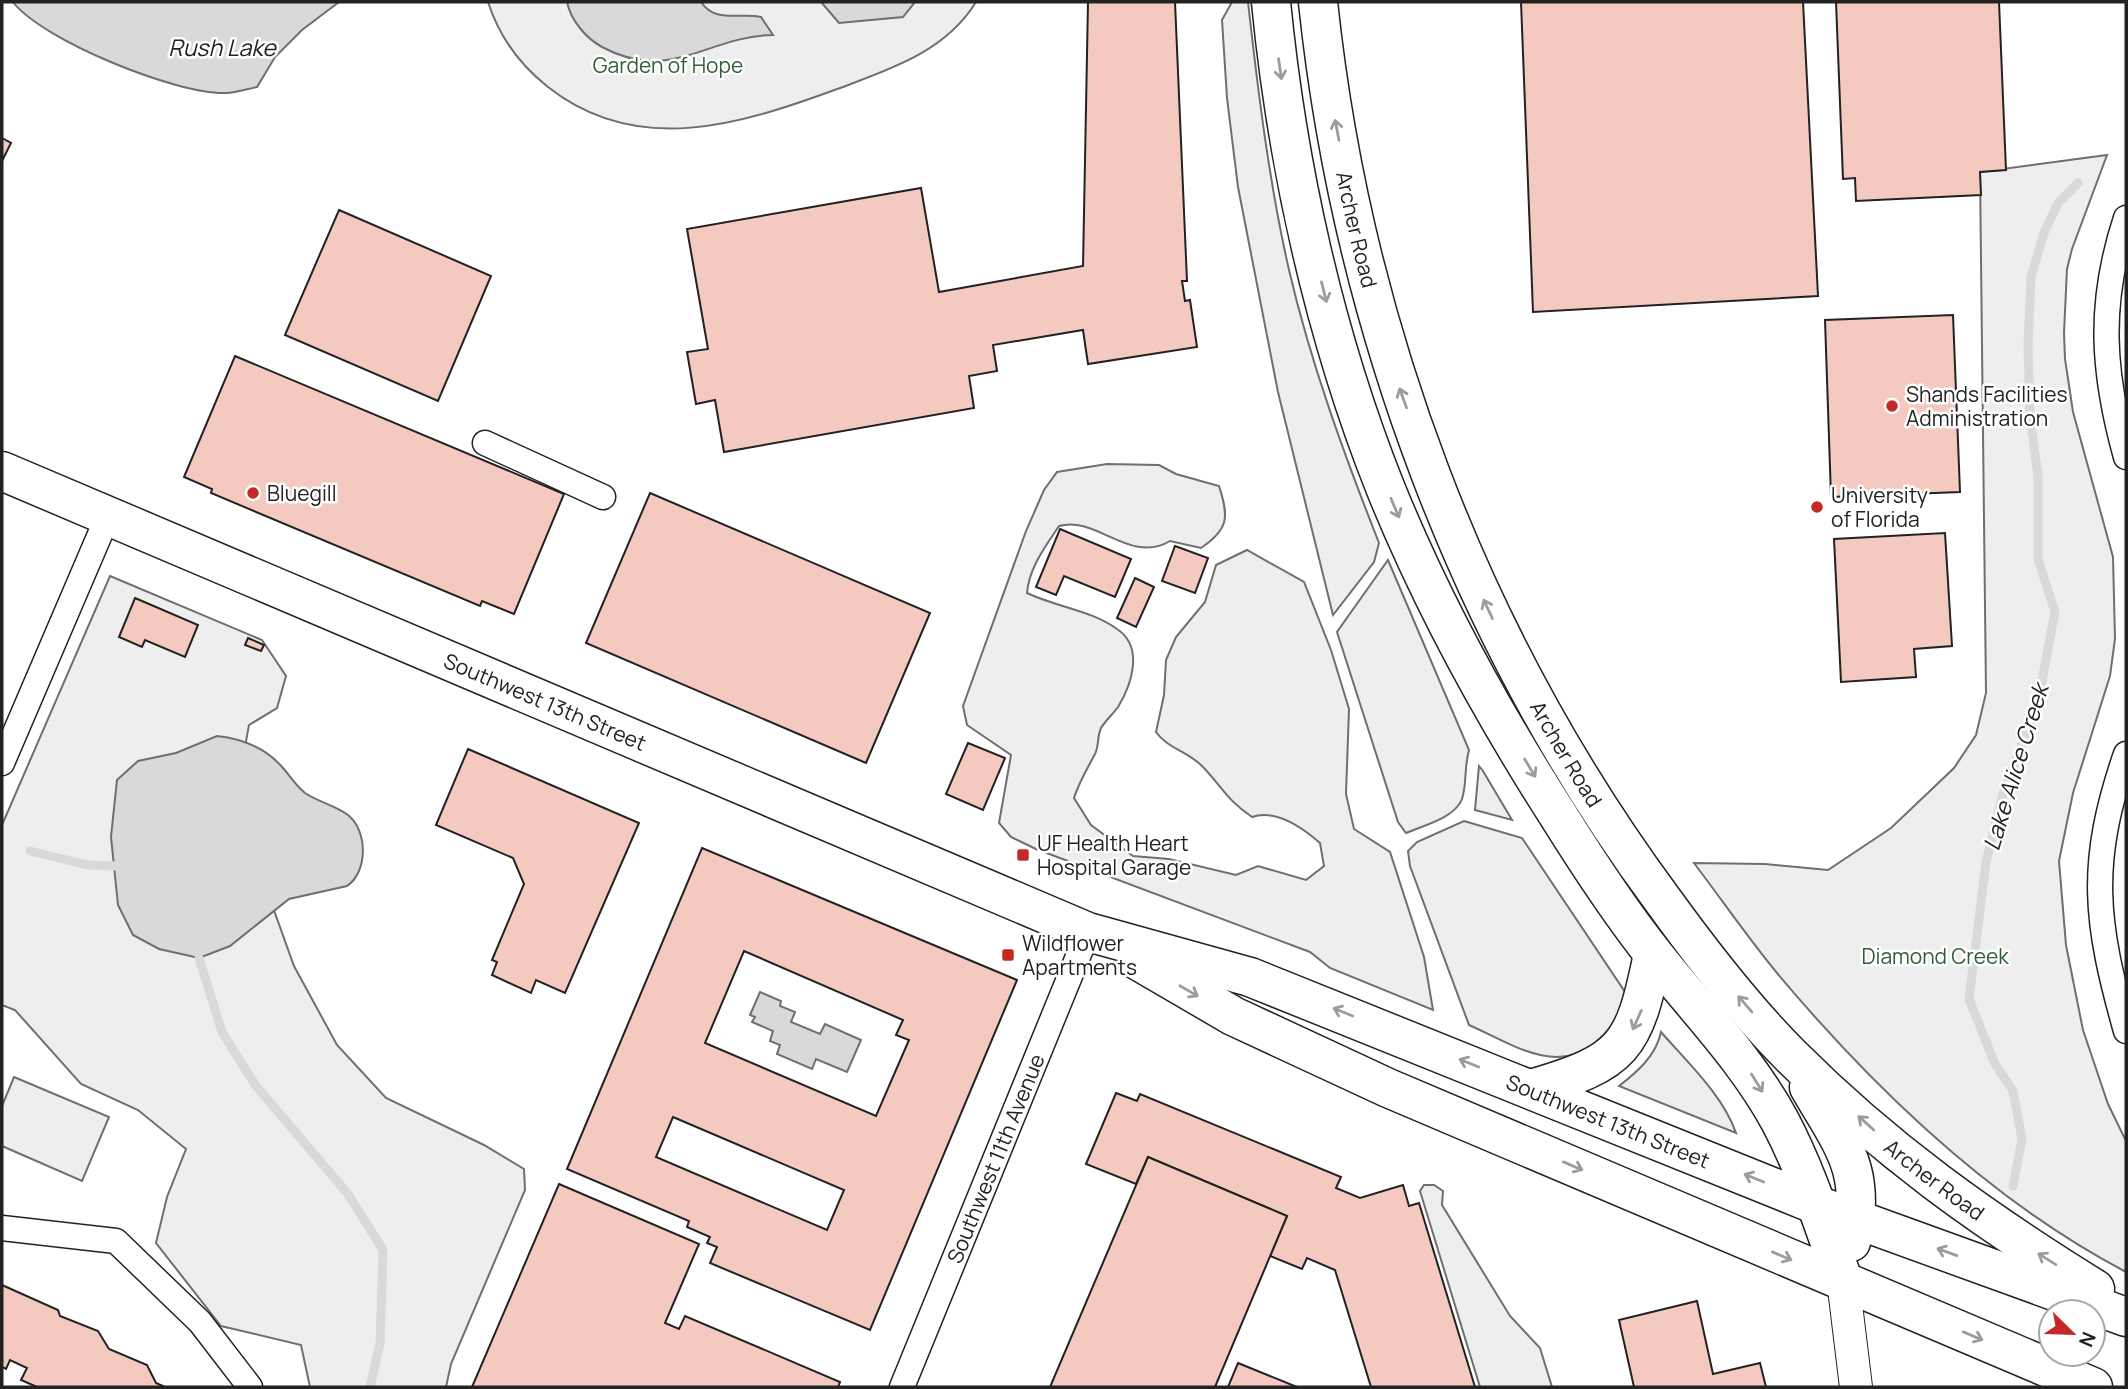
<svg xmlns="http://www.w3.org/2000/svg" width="2128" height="1389" font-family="Manrope,sans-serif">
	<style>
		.green { fill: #eee; stroke: #6f6f6f; stroke-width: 2 }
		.water { fill: #d9d9d9; stroke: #6f6f6f; stroke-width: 2 }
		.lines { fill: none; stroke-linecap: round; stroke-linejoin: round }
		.stream { stroke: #d9d9d9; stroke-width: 9 }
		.building { fill: #f3c9c0; stroke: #222; stroke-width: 2; fill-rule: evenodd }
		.minor-casing { stroke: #222; stroke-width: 27 }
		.tertiary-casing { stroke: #222; stroke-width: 34 }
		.primary-casing { stroke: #222; stroke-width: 41 }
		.minor { stroke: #fff; stroke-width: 24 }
		.tertiary { stroke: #fff; stroke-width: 32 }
		.primary { stroke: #fff; stroke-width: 38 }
		.oneway { stroke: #9c9c9c }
		.poi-dot { fill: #c62828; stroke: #fff; stroke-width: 2.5 }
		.labels { text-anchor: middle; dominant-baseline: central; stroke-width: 5; stroke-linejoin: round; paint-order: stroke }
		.park-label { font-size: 21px; fill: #2f5e38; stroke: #fff }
		.street-label { font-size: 21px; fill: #222; stroke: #fff }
		.poi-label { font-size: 21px; fill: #222; stroke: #fff; text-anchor: start }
		.water-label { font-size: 23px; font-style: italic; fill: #222; stroke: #fff }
	</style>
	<rect width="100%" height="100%" fill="#fff"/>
	<g class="green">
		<path d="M488 2H976C946 51 891 69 840 88 742 124 638 158 548 87 520 65 499 36 488 2Z"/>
		<path d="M1232 2H1248C1258 91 1269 182 1289 270 1311 364 1344 454 1379 543L1374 562 1333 615 1278 392 1238 187 1227 98 1222 20Z"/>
		<path d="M2107 155 2072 249 2067 269 2064 333 2065 359 2073 412 2113 557 2115 639 2110 676 2073 793 2059 861 2066 945 2083 1030 2108 1104 2126 1141V1272C1991 1201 1875 1090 1777 973 1748 938 1722 900 1694 863L1765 864 1828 870 1891 828 1954 768 1976 735 1986 693 1980 172Z"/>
		<path d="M1107 464 1159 465 1176 474 1219 486C1229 517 1229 529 1201 548L1170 541C1130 565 1096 515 1059 526 1045 547 1029 568 1027 593 1056 607 1091 610 1117 629 1144 647 1132 684 1118 707 1113 714 1106 720 1101 728 1097 737 1099 746 1095 754 1087 769 1079 782 1074 798L1091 825 1133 856 1169 859 1236 875 1258 866 1306 880 1324 866 1320 843C1303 828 1276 809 1252 817 1226 799 1223 788 1203 767 1188 751 1168 749 1156 732L1164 695 1166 660 1176 637 1205 602 1216 565 1247 550 1304 582 1331 650 1349 709 1346 794 1354 829 1390 852 1424 957 1433 1010 1330 968 1310 952 1036 849 1011 837 999 823 1011 755 967 725 963 706 1026 531 1044 490 1057 472Z"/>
		<path d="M1388 560 1469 750C1464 767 1467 784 1462 799 1455 818 1422 826 1406 833L1398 822 1337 632Z"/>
		<polygon points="110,576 262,640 286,676 277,708 249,725 238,785 271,902 294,966 337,1045 386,1098 484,1145 524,1169 525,1190 451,1364 446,1387 310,1387 301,1345 221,1326 156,1243 167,1197 186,1149 138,1110 81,1084 15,1010 2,1005 2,825"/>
		<polygon points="1479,766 1483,771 1512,820 1475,810"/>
		<path d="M1464 821 1522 838 1625 992C1618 1018 1613 1029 1591 1046 1553 1074 1508 1042 1469 1025L1410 866 1408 851 1417 842Z"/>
		<path d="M1661 1032C1687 1062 1723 1095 1736 1133L1619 1086C1637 1072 1656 1056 1661 1032Z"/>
		<polygon points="14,1077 109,1117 82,1181 2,1146 2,1106"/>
		<polygon points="1424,1185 1434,1185 1443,1191 1442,1205 1510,1316 1540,1348 1552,1387 1480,1387 1420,1191"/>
	</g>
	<g class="water">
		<path d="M13 2H339L302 30 275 57 257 87C247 89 236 93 226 93 177 95 42 40 13 2Z"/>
		<path d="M567 2H701C716 24 740 12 761 17L773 35C707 36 671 84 602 47 586 38 571 21 567 2Z"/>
		<polygon points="821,2 915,2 903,17 839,23"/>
		<path d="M217 736C244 739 266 748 283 768 290 776 296 786 305 793 318 802 335 805 348 815 368 831 368 872 347 886L289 899 230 946 199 958 159 949 133 935 118 905 111 837 117 780 138 761 176 753Z"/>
		<polygon points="760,992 781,1001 780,1006 795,1012 791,1022 820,1034 825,1024 861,1040 847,1072 816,1059 812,1069 777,1054 780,1045 770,1041 773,1031 752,1022 755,1017 750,1015"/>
	</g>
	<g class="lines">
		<g class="stream">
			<polyline points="30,851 87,865 116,866"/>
			<polyline points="199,958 222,1032 256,1086 348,1194 383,1250 380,1343 370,1387"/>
			<polyline points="2013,1186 2022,1139 2013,1091 1995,1064 1969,999 1986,862 2003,794 2038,702 2055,612 2038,559 2038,476 2030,415 2028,346 2031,277 2044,233 2058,203 2078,183"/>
		</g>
	</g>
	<g class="building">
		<polygon points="1088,2 1175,2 1187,281 1182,281 1185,301 1190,300 1197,347 1088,364 1083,330 993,345 997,371 969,376 974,408 724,452 715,400 696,404 687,352 708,349 687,229 921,188 939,292 1083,266"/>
		<polygon points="1521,2 1803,2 1818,296 1533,312"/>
		<polygon points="1836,2 1999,2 2006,170 1980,172 1981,195 1856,201 1855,178 1843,179"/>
		<polygon points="2,138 11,143 2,161"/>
		<polygon points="339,210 491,276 438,401 285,335"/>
		<polygon points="1953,315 1960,492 1831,497 1825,320"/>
		<polygon points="235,356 564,494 514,614 482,601 480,606 211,493 212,489 184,477"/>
		<polygon points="650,493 930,613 866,763 586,643"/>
		<polygon points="1060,529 1131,559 1115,597 1064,576 1056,595 1036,587"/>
		<polygon points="1945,533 1952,646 1914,649 1916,677 1841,682 1834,539"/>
		<polygon points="1175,546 1208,558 1195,593 1162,581"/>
		<polygon points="1135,578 1154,587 1136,627 1117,618"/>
		<polygon points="135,598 198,625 185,657 145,640 142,647 119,637"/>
		<polygon points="248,638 264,645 261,651 245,645"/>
		<polygon points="968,743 1005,758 983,810 946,794"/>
		<polygon points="468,749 639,823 565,993 536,980 531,993 492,975 497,962 492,960 524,884 513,858 436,825"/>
		<path d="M702 848 1017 980 870 1330 710 1263 717 1247 707 1243 710 1237 687 1227 689 1221 567 1169ZM744 951 903 1020 896 1035 909 1040 876 1116 705 1043ZM673 1117 844 1190 827 1230 656 1157Z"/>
		<polygon points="1116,1093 1137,1101 1140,1094 1341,1177 1336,1188 1360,1198 1403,1185 1409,1206 1419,1203 1475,1387 1371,1387 1335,1270 1307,1258 1302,1269 1270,1256 1287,1216 1148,1157 1136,1184 1086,1164"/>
		<polygon points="1148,1157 1287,1216 1215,1387 1050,1387"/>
		<polygon points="559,1184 699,1244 665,1323 679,1329 685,1316 840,1382 838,1387 472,1387"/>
		<polygon points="2,1285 58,1310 60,1316 98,1331 109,1349 147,1365 156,1383 165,1387 37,1387 21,1380 27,1368 10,1360 6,1369 2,1367"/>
		<polygon points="1697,1301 1713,1374 1760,1363 1766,1387 1634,1387 1619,1320"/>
		<polygon points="1238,1363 1297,1387 1228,1387"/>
	</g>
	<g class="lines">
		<defs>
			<g id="minor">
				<path d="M2126 218C2098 303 2102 371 2126 457"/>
				<polyline points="485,443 603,497"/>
				<path d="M2126 754C2088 864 2095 921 2126 1031"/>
				<polyline points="2,763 107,518"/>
				<polyline points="2,1228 116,1241 200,1322 250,1387"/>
				<path id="s1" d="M902 1387 1088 932"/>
			</g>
			<polyline id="tertiary" points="1843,1280 1856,1387"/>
			<g id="primary">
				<path d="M1271 2C1287 165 1324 334 1385 487 1431 601 1492 712 1558 815 1588 863 1620 912 1655 956 1698 1010 1747 1060 1780 1121 1807 1172 1824 1227 1843 1280"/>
				<path id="s2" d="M1318 2C1352 324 1469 638 1662 899 1701 953 1743 1008 1791 1056 1885 1150 1982 1219 2095 1289"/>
				<path id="s3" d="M2 471 1088 932 1250 977 1817 1205 2126 1317"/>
				<polyline points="1137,960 1233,1016 1388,1088 2093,1387"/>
				<path d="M1809 1087C1843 1146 1867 1170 1851 1242"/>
				<path d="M1531 1089C1624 1062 1634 1048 1653 954"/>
			</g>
		</defs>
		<use href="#minor" class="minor-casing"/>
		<use href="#tertiary" class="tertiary-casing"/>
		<use href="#primary" class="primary-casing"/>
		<use href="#minor" class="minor"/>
		<use href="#tertiary" class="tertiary"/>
		<use href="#primary" class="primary"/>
	</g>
	<defs><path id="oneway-shaft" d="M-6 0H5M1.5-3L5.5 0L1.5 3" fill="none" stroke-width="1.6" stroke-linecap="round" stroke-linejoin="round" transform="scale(1.75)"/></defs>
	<g class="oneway">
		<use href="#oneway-shaft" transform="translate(1280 69) rotate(82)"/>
		<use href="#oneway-shaft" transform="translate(1337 130) rotate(-101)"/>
		<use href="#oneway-shaft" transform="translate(1324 292) rotate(76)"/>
		<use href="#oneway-shaft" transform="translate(1403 398) rotate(-110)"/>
		<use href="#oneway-shaft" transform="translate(1395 508) rotate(67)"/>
		<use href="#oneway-shaft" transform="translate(1488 609) rotate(-115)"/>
		<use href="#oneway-shaft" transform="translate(1530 768) rotate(59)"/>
		<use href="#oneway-shaft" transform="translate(1189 991) rotate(30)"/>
		<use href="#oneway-shaft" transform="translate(1745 1004) rotate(-131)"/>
		<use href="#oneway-shaft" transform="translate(1343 1012) rotate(-158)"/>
		<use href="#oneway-shaft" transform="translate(1637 1020) rotate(114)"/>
		<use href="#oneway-shaft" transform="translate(1469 1063) rotate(-158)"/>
		<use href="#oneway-shaft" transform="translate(1757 1083) rotate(58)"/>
		<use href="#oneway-shaft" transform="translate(1866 1123) rotate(-138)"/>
		<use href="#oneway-shaft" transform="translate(1573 1166) rotate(23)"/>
		<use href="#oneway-shaft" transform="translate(1754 1178) rotate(-158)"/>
		<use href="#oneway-shaft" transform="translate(1947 1252) rotate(-160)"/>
		<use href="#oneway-shaft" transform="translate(1782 1256) rotate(23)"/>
		<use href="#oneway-shaft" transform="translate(2047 1259) rotate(-148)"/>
		<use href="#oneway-shaft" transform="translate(1973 1336) rotate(23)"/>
	</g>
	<g class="poi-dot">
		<circle cx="1892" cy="406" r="7"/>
		<circle cx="253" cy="493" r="7"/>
		<circle cx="1817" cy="507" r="7"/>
		<rect x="1016" y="848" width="14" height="14" rx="3.5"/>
		<rect x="1001" y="948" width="14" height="14" rx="3.5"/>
	</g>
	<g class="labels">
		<g class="park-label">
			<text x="668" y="65">Garden of Hope</text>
			<text x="1935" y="956">Diamond Creek</text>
		</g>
		<g class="street-label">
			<text stroke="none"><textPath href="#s2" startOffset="231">Archer Road</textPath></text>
			<text stroke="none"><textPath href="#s3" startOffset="590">Southwest 13th Street</textPath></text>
			<text stroke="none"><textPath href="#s2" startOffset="798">Archer Road</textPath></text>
			<text stroke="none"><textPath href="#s3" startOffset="1734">Southwest 13th Street</textPath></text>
			<text stroke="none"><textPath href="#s1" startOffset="247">Southwest 11th Avenue</textPath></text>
			<text stroke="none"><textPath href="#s2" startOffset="1365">Archer Road</textPath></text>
		</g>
		<g class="poi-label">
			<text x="1906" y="394">Shands Facilities<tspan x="1906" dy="24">Administration</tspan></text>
			<text x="267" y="493">Bluegill</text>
			<text x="1831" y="495">University<tspan x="1831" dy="24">of Florida</tspan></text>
			<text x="1037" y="843">UF Health Heart<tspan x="1037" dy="24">Hospital Garage</tspan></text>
			<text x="1022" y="943">Wildflower<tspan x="1022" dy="24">Apartments</tspan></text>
		</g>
		<g class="water-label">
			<text x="222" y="47">Rush Lake</text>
			<text transform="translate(2015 767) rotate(-73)">Lake Alice Creek</text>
		</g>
	</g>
	<rect width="2128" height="1389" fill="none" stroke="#222222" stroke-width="7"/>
	<g transform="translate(2072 1333) rotate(113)"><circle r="33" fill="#ffffff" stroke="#a7a7a7" stroke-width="2"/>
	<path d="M0-5L12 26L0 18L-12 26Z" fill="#c62828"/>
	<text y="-10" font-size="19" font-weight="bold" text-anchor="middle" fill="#222222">N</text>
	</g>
</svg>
